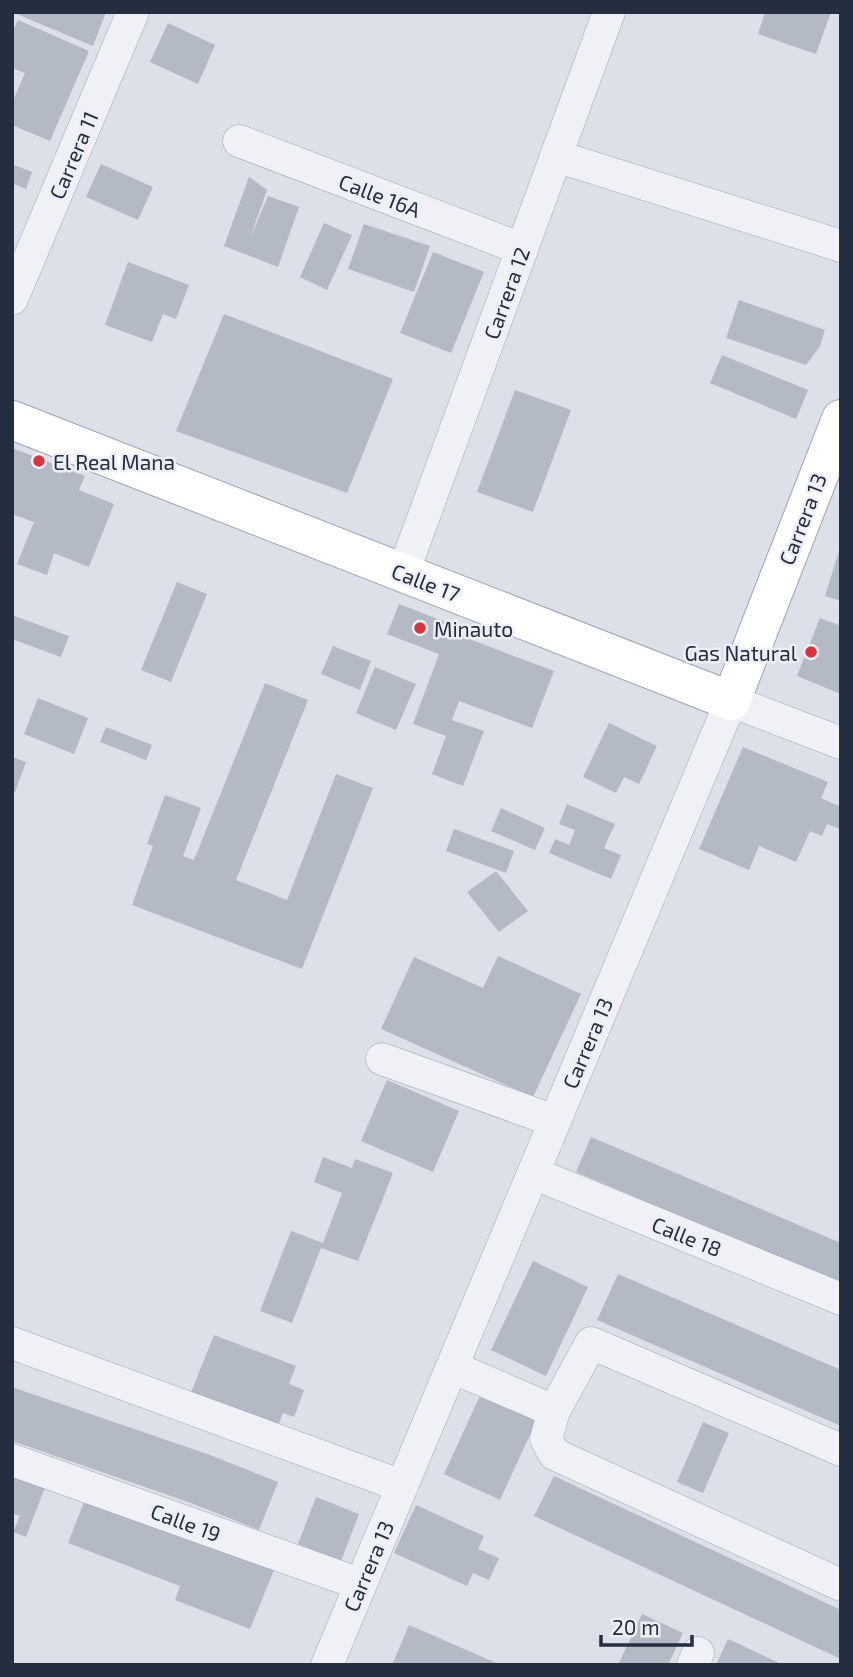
<svg xmlns="http://www.w3.org/2000/svg" width="853" height="1677" font-family="'Exo 2',sans-serif">
	<style>
		.building { fill: #b3b9c5 }
		.lines { fill: none; stroke-linecap: round; stroke-linejoin: round }
		.minor-casing { stroke: #a1a7b2; stroke-width: 33 }
		.major-casing { stroke: #9ba3b5; stroke-width: 40 }
		.minor { stroke: #f0f1f6; stroke-width: 32 }
		.major { stroke: #fff; stroke-width: 38 }
		.poi-dot { fill: #db3441; stroke: #eceff6; stroke-width: 2.5 }
		.labels { text-anchor: middle; dominant-baseline: central; stroke-width: 5; stroke-linejoin: round; paint-order: stroke }
		.street-label { font-size: 21px; fill: #252d40; stroke: #eceff6 }
		.poi-label { font-size: 21px; fill: #252d40; stroke: #eceff6; text-anchor: start }
	</style>
	<rect width="100%" height="100%" fill="#dce0e8"/>
	<g class="building">
		<polygon points="12,12 106,12 93,46"/>
		<polygon points="765,12 831,12 816,54 758,34"/>
		<polygon points="18,20 89,51 50,141 12,125 12,103 25,73 12,68 12,33"/>
		<polygon points="168,23 215,45 198,84 150,62"/>
		<polygon points="12,164 32,172 26,189 12,183"/>
		<polygon points="101,164 153,187 138,220 86,197"/>
		<polygon points="249,177 267,190 250,238 268,196 299,207 278,267 224,246"/>
		<polygon points="324,223 352,235 327,290 300,277"/>
		<polygon points="364,224 430,246 414,292 348,269"/>
		<polygon points="433,252 484,272 451,353 400,333"/>
		<polygon points="128,262 189,285 176,319 163,314 152,342 105,325"/>
		<polygon points="739,300 825,330 820,346 806,365 726,338"/>
		<polygon points="224,314 393,379 347,493 176,431"/>
		<polygon points="722,355 808,390 796,419 710,383"/>
		<polygon points="515,390 571,410 533,512 477,492"/>
		<polygon points="12,448 85,476 79,490 114,504 89,567 54,553 47,575 17,564 34,522 12,514"/>
		<polygon points="840,548 841,548 841,601 825,596"/>
		<polygon points="177,582 207,594 171,682 141,670"/>
		<polygon points="399,604 451,624 448,631 554,671 532,728 459,701 452,720 484,731 463,786 432,774 446,736 413,724 439,654 387,634"/>
		<polygon points="12,615 69,636 61,657 12,639"/>
		<polygon points="820,618 841,626 841,694 797,676"/>
		<polygon points="333,646 371,661 360,690 321,674"/>
		<polygon points="375,667 416,684 396,730 356,713"/>
		<polygon points="265,683 308,700 236,880 287,900 336,774 373,788 302,969 132,905 153,846 147,844 165,795 201,808 183,856 194,860"/>
		<polygon points="38,698 88,718 74,754 24,734"/>
		<polygon points="609,723 657,746 639,784 624,777 616,793 583,777"/>
		<polygon points="106,727 152,745 146,760 100,742"/>
		<polygon points="743,747 828,782 821,798 841,807 840,829 827,824 822,836 810,831 796,862 759,846 749,870 699,849"/>
		<polygon points="12,757 26,762 15,792 12,791"/>
		<polygon points="567,804 615,824 604,848 621,855 611,879 549,853 555,839 569,845 575,830 559,824"/>
		<polygon points="501,808 545,828 535,850 491,831"/>
		<polygon points="454,829 514,851 506,873 446,851"/>
		<polygon points="496,871 528,911 499,932 467,892"/>
		<polygon points="498,956 581,994 533,1097 381,1029 414,957 483,988"/>
		<polygon points="387,1080 459,1111 433,1172 361,1141"/>
		<polygon points="591,1137 841,1243 841,1284 576,1172"/>
		<polygon points="323,1157 352,1168 355,1159 393,1173 358,1261 321,1248 292,1323 260,1311 291,1231 323,1243 342,1193 314,1182"/>
		<polygon points="533,1261 588,1287 546,1376 491,1350"/>
		<polygon points="618,1274 841,1370 841,1426 597,1320"/>
		<polygon points="214,1335 296,1366 289,1384 304,1390 294,1417 283,1413 277,1428 190,1395"/>
		<polygon points="12,1387 210,1455 278,1482 259,1530 191,1503 12,1441"/>
		<polygon points="484,1387 540,1413 500,1500 444,1474"/>
		<polygon points="703,1422 729,1433 703,1493 677,1482"/>
		<polygon points="12,1469 47,1482 26,1537 13,1532 20,1516 12,1513"/>
		<polygon points="554,1476 841,1610 841,1659 534,1516"/>
		<polygon points="86,1497 274,1570 250,1629 175,1600 180,1586 68,1543"/>
		<polygon points="316,1497 359,1514 341,1561 298,1544"/>
		<polygon points="416,1505 484,1536 478,1549 499,1558 489,1580 473,1573 467,1586 394,1553"/>
		<polygon points="642,1614 683,1633 668,1665 618,1665"/>
		<polygon points="409,1625 501,1665 392,1665"/>
		<polygon points="728,1639 754,1651 783,1665 716,1665"/>
	</g>
	<g class="lines">
		<defs>
			<g id="minor">
				<polyline points="239,141 522,249"/>
				<polyline points="556,156 841,246"/>
				<polyline points="12,299 133,12"/>
				<polyline points="403,573 609,12"/>
				<polyline points="382,1059 555,1121"/>
				<polyline points="533,1173 841,1299"/>
				<polyline points="12,1343 402,1486"/>
				<polyline points="452,1367 554,1411"/>
				<polyline points="841,1450 591,1343 554,1411 546,1439 554,1454 841,1585"/>
				<polyline points="12,1460 360,1584"/>
				<polyline points="327,1665 731,701 841,743"/>
				<polyline points="693,1665 698,1653"/>
			</g>
			<polyline id="major" points="12,420 731,701 841,419"/>
		</defs>
		<use href="#minor" class="minor-casing"/>
		<use href="#major" class="major-casing"/>
		<use href="#minor" class="minor"/>
		<use href="#major" class="major"/>
	</g>
	<g class="poi-dot">
		<circle cx="39" cy="461" r="7"/>
		<circle cx="420" cy="628" r="7"/>
		<circle cx="811" cy="652" r="7"/>
	</g>
	<g class="labels">
		<g class="street-label">
			<text transform="translate(73 155) rotate(-67)">Carrera 11</text>
			<text transform="translate(380 195) rotate(21)">Calle 16A</text>
			<text transform="translate(506 293) rotate(-70)">Carrera 12</text>
			<text transform="translate(802 519) rotate(-69)">Carrera 13</text>
			<text transform="translate(426 582) rotate(21)">Calle 17</text>
			<text transform="translate(587 1043) rotate(-67)">Carrera 13</text>
			<text transform="translate(687 1236) rotate(22)">Calle 18</text>
			<text transform="translate(186 1522) rotate(20)">Calle 19</text>
			<text transform="translate(368 1566) rotate(-67)">Carrera 13</text>
		</g>
		<g class="poi-label">
			<text x="53" y="461">El Real Mana</text>
			<text x="434" y="628">Minauto</text>
			<text x="797" y="652" text-anchor="end">Gas Natural</text>
		</g>
	</g>
	<rect width="853" height="1677" fill="none" stroke="#252d40" stroke-width="28"/>
	<path d="M601 1635v10h91v-10" fill="none" stroke="#252d40" stroke-width="3.5"/>
	<text x="612" y="1635" font-size="21" fill="#252d40" stroke="#eceff6" stroke-width="5" paint-order="stroke">20 m</text>
</svg>
